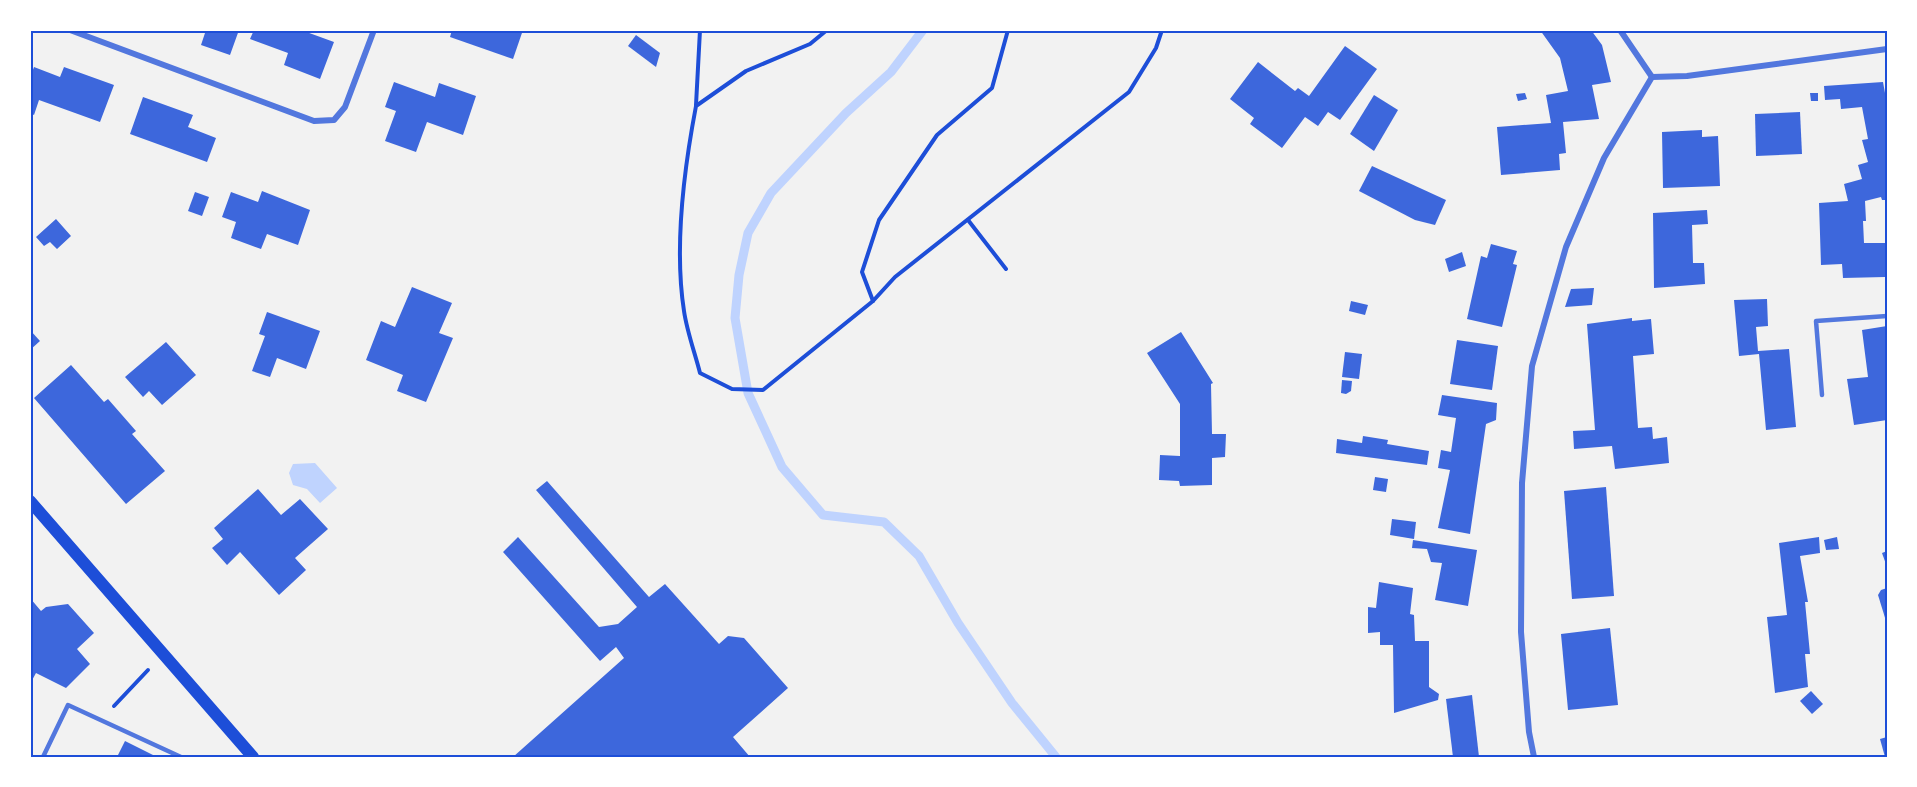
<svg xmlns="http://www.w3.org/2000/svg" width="1917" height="787" font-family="'DejaVu Sans',sans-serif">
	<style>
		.water { fill: #bfd3fe }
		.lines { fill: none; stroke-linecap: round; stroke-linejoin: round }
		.stream { stroke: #bfd3fe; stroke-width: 9 }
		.building { fill: #3d67dc }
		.path { stroke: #1d4ed8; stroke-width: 4 }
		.service { stroke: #5277de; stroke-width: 4.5 }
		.minor { stroke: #5277de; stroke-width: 6 }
		.secondary { stroke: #1d4ed8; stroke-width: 12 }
		.neatline { fill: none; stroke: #1d4ed8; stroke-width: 2 }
	</style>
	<rect width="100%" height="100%" fill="#f2f2f2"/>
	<polygon class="water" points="315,463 337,488 320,503 307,489 293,485 289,473 293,464"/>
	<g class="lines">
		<polyline class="stream" points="923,30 891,72 846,113 771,193 748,233 739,275 735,318 748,393 782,467 823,515 884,522 919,556 958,623 1012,703 1056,757"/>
	</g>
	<g class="building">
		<polygon points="197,30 239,30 230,55 201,45 205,33"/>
		<polygon points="254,30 301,30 334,42 320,79 284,65 288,53 250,39"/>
		<polygon points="452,30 523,30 513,59 450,37"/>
		<polygon points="1540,30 1591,30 1602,45 1611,82 1592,85 1599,119 1563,122 1566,153 1559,154 1560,170 1501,175 1497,127 1551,123 1546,95 1568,91 1560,58"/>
		<polygon points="636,35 660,53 656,67 628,46"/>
		<polygon points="1345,46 1377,69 1340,120 1328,112 1318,126 1305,117 1282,148 1250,124 1254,118 1230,99 1258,62 1295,91 1298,88 1309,96"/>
		<polygon points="34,67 60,77 64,67 114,85 100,122 39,100 34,115 30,113 30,78"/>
		<polygon points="394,82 435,97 439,83 476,96 463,135 427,122 416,152 385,141 396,111 385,107"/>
		<polygon points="1883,82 1887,104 1887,200 1882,200 1881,197 1865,201 1866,221 1863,221 1864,243 1885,243 1885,277 1843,278 1842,264 1821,265 1819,203 1848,201 1844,184 1862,179 1858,165 1868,162 1862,140 1868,139 1862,107 1841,109 1840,99 1825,100 1824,86"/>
		<polygon points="1525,93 1527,99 1518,101 1516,94"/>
		<polygon points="1810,93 1818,93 1818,101 1811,101"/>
		<polygon points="1374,95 1398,110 1374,151 1350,134"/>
		<polygon points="143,97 193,115 188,127 216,138 207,162 130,134"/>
		<polygon points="1800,112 1802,154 1756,156 1755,114"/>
		<polygon points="1702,130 1702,137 1718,136 1720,186 1663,188 1662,132"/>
		<polygon points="1372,166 1446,200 1435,225 1415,220 1359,191"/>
		<polygon points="262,191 310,210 298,245 267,234 261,249 231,238 236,222 222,217 231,192 258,202"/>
		<polygon points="195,192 209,197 202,216 188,211"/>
		<polygon points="1707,210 1708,224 1692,225 1693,263 1704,263 1705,284 1654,288 1653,213"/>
		<polygon points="56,219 71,236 57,249 50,242 44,246 36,237"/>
		<polygon points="1491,244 1517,251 1513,264 1517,265 1502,327 1467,319 1481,256 1487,258"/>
		<polygon points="1462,252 1466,266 1449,272 1445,259"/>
		<polygon points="412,287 452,303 439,333 453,338 426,402 397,391 403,375 366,360 381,321 395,327"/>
		<polygon points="1594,288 1592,305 1565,307 1571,289"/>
		<polygon points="1767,299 1768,326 1756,327 1758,351 1789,349 1796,427 1766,430 1759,354 1739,356 1734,300"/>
		<polygon points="1351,301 1368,305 1365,315 1349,311"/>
		<polygon points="267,312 320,331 306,369 277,358 270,377 252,371 265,336 259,334"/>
		<polygon points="1632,318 1632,321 1651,319 1654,354 1633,356 1638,428 1652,427 1653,439 1667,437 1669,463 1615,469 1612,446 1574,449 1573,431 1595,430 1587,324"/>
		<polygon points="1887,326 1887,420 1854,425 1847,379 1868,377 1862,330"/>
		<polygon points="30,330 40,341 30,350"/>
		<polygon points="1181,332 1213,383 1211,384 1212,434 1226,434 1225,457 1212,458 1212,485 1180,486 1179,481 1159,480 1160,455 1180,456 1180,404 1147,353"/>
		<polygon points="1457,340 1498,346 1492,390 1450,384"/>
		<polygon points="166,342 196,375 162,405 149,391 143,397 125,377"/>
		<polygon points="1345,352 1362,354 1359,379 1342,377"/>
		<polygon points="71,365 104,402 108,399 136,431 132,434 165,471 126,504 34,398"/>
		<polygon points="1342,380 1352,381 1351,391 1346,394 1341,393"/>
		<polygon points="1442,395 1497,403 1496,420 1486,424 1470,534 1438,528 1450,470 1438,468 1441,450 1451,452 1456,418 1438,415"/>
		<polygon points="1363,436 1388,440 1387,444 1429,451 1427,465 1336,453 1337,439 1362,443"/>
		<polygon points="1375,477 1388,479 1386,492 1373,490"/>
		<polygon points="547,481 649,597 665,584 719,644 728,636 744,638 788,688 733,737 750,757 513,757 624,658 616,647 600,661 503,552 518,537 599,627 618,624 637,607 536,490"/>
		<polygon points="1606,487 1614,596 1572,599 1564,491"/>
		<polygon points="258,489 281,515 300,499 328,529 295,558 306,570 279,595 240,552 227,565 212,548 223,539 214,528"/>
		<polygon points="1392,519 1416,522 1414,539 1390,535"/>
		<polygon points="1819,537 1820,553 1800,556 1808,602 1805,602 1810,654 1805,654 1808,687 1775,693 1767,617 1787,615 1779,543"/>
		<polygon points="1837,537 1839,549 1826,550 1824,540"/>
		<polygon points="1413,540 1477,550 1468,606 1435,600 1442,563 1431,562 1427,549 1412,548"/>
		<polygon points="1887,551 1887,567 1882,553"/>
		<polygon points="1379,582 1413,588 1410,614 1414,615 1415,641 1429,641 1429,687 1439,694 1438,700 1394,713 1393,645 1380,645 1380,632 1368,633 1368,607 1376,608"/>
		<polygon points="1887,588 1887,621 1886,621 1878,595 1881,590"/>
		<polygon points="30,598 41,611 46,607 68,604 94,633 77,649 90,664 66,688 36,673 30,684"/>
		<polygon points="1610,628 1618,705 1568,710 1561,634"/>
		<polygon points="1811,691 1823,704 1812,714 1800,701"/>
		<polygon points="1472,695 1479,757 1453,757 1446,699"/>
		<polygon points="1887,737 1887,757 1885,757 1880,739"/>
		<polygon points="125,741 157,757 117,757"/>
	</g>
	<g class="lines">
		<g class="path">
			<path d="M827 30 810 44 746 71 696 106C684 169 674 247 684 311 687 332 695 353 700 373L732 389 763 390 873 301 895 277 1129 92 1156 48 1162 30"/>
			<polyline points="696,105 700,30"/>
			<polyline points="968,220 1006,269"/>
			<polyline points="873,301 862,272 879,220 937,135 992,88 1008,30"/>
			<polyline points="114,706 148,670"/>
		</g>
		<g class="service">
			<polyline points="1822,395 1816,321 1887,316"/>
			<polyline points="43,757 68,705 181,757"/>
		</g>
		<g class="minor">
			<polyline points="70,30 314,121 334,120 345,107 374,30"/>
			<polyline points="1620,30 1652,77"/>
			<polyline points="1652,77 1687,76 1887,49"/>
			<polyline points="1534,757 1529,732 1521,632 1522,483 1532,366 1566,247 1604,158 1652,77"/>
		</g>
		<polyline class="secondary" points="30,501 253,757"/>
	</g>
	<rect width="1917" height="787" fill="none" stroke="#ffffff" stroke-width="63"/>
	<rect x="32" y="32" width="1854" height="724" class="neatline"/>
</svg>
